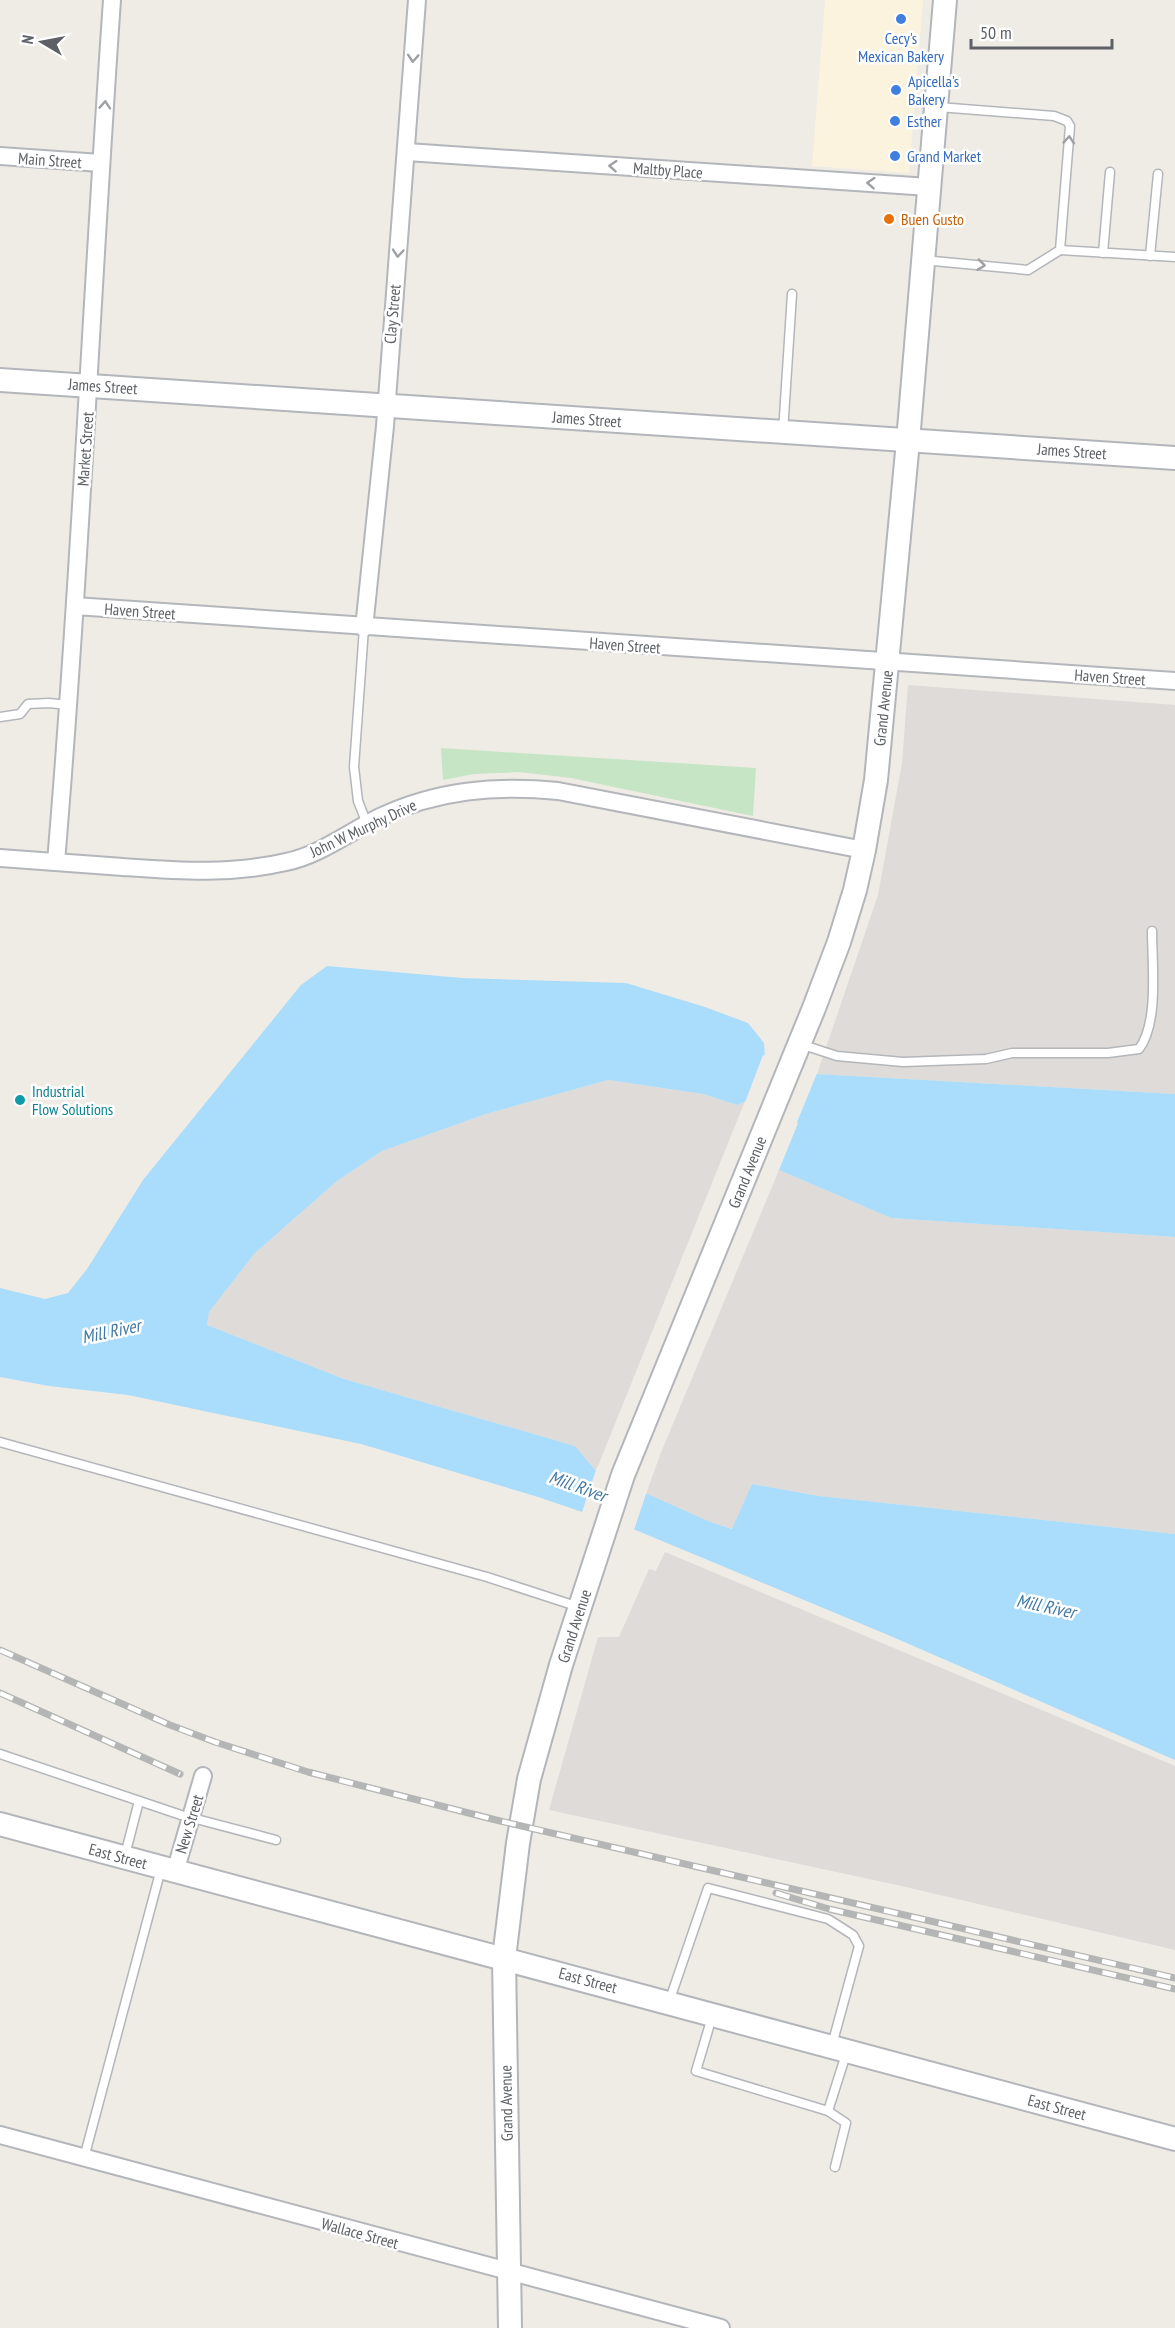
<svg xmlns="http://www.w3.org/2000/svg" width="1175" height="2328" font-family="'PT Sans Narrow',sans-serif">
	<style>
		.commercial { fill: #fcf3de }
		.industrial { fill: #dedbd8 }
		.green { fill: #c6e5c4 }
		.water { fill: #aaddfb }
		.pier { fill: #efece6 }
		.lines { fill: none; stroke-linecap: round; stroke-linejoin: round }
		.lane-casing { stroke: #b3b6ba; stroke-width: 11 }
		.street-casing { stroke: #b3b6ba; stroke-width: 20 }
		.secondary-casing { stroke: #b2b5ba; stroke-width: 26 }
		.lane { stroke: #fff; stroke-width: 8 }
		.street { stroke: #fff; stroke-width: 16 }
		.secondary { stroke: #fff; stroke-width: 22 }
		.rail-casing { stroke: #b4b5b5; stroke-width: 7 }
		.rail { stroke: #fff; stroke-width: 4.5; stroke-dasharray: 14; stroke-linecap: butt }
		.oneway { stroke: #9ea0a3 }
		.shop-dot { fill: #3f7fe0; stroke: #fff; stroke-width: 2 }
		.food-dot { fill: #e8710a; stroke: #fff; stroke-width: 2 }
		.culture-dot { fill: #0f9aa8; stroke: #fff; stroke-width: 2 }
		.labels { text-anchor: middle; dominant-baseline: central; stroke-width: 5; stroke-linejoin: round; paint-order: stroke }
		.shop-label { font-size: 16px; fill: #366cbe; stroke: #fff; text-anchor: start }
		.street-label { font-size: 16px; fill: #5d6165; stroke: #fff }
		.food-label { font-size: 16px; fill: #c56008; stroke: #fff; text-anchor: start }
		.culture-label { font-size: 16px; fill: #0d838f; stroke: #fff; text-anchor: start }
		.water-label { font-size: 18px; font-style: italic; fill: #4479a4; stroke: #fff }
	</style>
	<rect width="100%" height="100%" fill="#efece6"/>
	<polygon class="commercial" points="825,0 923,0 909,173 812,166"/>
	<g class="industrial">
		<polygon points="908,685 1175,705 1175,1094 817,1074 878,895 902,763"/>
		<polygon points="608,1080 703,1094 737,1105 745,1101 596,1471 575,1446 344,1379 207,1325 209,1312 255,1253 337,1181 382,1151 486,1114"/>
		<polygon points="779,1170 891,1218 1175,1237 1175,1534 819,1496 752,1484 733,1529 708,1521 646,1494 660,1455"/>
		<polygon points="665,1552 1175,1766 1175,1950 897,1885 549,1810 598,1637 619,1637 649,1569 656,1571"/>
	</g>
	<polygon class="green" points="441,748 756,768 753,816 571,778 519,772 474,774 443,780"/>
	<polygon class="water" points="327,966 462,978 626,983 705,1007 748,1023 764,1043 765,1060 817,1074 1175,1094 1175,1237 891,1218 779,1170 798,1123 746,1101 737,1105 703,1094 608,1080 486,1114 382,1151 337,1181 255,1253 209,1312 207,1325 344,1379 575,1446 596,1471 708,1521 732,1529 752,1484 819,1496 1175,1534 1175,1760 888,1635 638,1531 538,1497 361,1444 128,1395 49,1386 0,1377 0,1288 45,1299 68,1293 87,1269 143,1180 301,985"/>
	<g class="pier">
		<polygon points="763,1055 818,1071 795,1127 794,1124 744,1105"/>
		<polygon points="597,1467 647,1491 633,1533 581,1515"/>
	</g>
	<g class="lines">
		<defs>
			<g id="lane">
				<polyline points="1060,250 1175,257"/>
				<polyline points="1103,253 1110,172"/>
				<polyline points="1150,256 1158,174"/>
				<polyline points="923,260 1028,270 1060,250 1070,126 1067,121 1054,116 938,107"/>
				<polyline points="783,432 792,294"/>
				<polyline points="364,628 354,767 358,801 367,824"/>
				<polyline points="0,717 20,714 28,704 49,703 68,705"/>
				<path d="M800 1044 837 1056 903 1062 986 1059 1012 1053H1108L1139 1049C1159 1023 1152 963 1152 931"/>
				<polyline points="0,1442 487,1577 579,1607"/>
				<polyline points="0,1754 181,1815 276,1840"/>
				<polyline points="125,1855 139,1801"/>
				<polyline points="669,2002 708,1888 828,1919 853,1935 859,1946 832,2045"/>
				<polyline points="712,2017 696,2071 828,2111 846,2123 835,2167"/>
				<polyline points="828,2111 847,2051"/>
				<polyline points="84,2158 161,1869"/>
			</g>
			<g id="street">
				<polyline points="407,152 929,187"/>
				<polyline points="0,156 101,163"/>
				<polyline points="75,606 1175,681"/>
				<polyline points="364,628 385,426 417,0"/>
				<path d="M0 858C41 861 82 864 123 867 180 871 229 875 286 862 320 855 349 832 380 817 437 790 496 785 558 791L864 850"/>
				<path d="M56 862C80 575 92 287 112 0"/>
				<polyline points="175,1872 203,1776"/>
				<polyline points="0,2135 721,2328"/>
			</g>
			<g id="secondary">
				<polyline points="0,380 1175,458"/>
				<polyline points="0,1824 1175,2139"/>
				<polyline points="510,2328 504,1958 518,1843 529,1779 561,1665 623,1475 814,1008 839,942 855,890 864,850 876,780 908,441 945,0"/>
			</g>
		</defs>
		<use href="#lane" class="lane-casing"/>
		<use href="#street" class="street-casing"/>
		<use href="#secondary" class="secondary-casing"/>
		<use href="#lane" class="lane"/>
		<use href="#street" class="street"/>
		<use href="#secondary" class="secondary"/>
		<defs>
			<g id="rail">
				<polyline points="0,1650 170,1725 215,1742 308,1772 496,1820 1175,1978"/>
				<polyline points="0,1693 180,1774"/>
				<polyline points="776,1893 829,1909 1175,1989"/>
			</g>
		</defs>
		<use href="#rail" class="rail-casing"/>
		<use href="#rail" class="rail"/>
	</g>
	<defs><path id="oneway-chevron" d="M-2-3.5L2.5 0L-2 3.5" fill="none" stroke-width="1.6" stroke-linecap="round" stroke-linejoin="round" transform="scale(1.5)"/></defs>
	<g class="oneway">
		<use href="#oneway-chevron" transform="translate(413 58) rotate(94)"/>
		<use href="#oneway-chevron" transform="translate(105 105) rotate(-86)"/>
		<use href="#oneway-chevron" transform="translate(1069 140) rotate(-86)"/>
		<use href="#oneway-chevron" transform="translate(613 166) rotate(-176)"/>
		<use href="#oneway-chevron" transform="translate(871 183) rotate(-176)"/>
		<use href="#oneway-chevron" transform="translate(398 253) rotate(95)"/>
		<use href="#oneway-chevron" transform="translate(981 265) rotate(7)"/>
	</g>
	<g class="shop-dot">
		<circle cx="901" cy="19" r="6"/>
		<circle cx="896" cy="90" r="6"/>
		<circle cx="895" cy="121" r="6"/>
		<circle cx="895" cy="156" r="6"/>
	</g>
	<circle class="food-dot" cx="889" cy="219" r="6"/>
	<circle class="culture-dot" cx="20" cy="1100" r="6"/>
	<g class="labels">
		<g class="shop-label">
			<text x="901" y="38" text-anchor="middle">Cecy's<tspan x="901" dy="18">Mexican Bakery</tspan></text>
			<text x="908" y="81">Apicella's<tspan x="908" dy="18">Bakery</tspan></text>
			<text x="907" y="121">Esther</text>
			<text x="907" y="156">Grand Market</text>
		</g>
		<g class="street-label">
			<text transform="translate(50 160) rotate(4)">Main Street</text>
			<text transform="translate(668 170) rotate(4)">Maltby Place</text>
			<text transform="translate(392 314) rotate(-85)">Clay Street</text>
			<text transform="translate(103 386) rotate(4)">James Street</text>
			<text transform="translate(587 419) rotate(4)">James Street</text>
			<text transform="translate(85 449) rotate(-86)">Market Street</text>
			<text transform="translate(1072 451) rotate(4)">James Street</text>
			<text transform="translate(140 611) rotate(4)">Haven Street</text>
			<text transform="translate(625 645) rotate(4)">Haven Street</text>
			<text transform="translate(1110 677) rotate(4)">Haven Street</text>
			<text transform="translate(883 708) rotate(-84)">Grand Avenue</text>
			<text transform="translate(363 828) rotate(-25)">John W Murphy Drive</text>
			<text transform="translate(747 1172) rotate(-68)">Grand Avenue</text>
			<text transform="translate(574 1626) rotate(-72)">Grand Avenue</text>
			<text transform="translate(189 1824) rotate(-73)">New Street</text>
			<text transform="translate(118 1856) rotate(15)">East Street</text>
			<text transform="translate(588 1980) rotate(15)">East Street</text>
			<text transform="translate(506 2103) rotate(-91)">Grand Avenue</text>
			<text transform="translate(1057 2107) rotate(15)">East Street</text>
			<text transform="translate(360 2233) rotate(15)">Wallace Street</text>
		</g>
		<g class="food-label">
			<text x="901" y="219">Buen Gusto</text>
		</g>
		<g class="culture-label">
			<text x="32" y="1091">Industrial<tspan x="32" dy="18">Flow Solutions</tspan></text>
		</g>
		<g class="water-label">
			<text transform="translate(111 1331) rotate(-12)">Mill River</text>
			<text transform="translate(578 1486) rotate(20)">Mill River</text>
			<text transform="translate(1046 1606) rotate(12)">Mill River</text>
		</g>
	</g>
	<g transform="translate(42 42) rotate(280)" stroke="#ffffff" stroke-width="4.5" paint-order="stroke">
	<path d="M0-4.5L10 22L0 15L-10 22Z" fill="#5d6165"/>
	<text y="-9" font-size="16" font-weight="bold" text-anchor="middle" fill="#5d6165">N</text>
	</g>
	<path d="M971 39v9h141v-9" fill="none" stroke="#5d6165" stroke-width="3"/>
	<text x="980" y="39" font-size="18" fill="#5d6165" stroke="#ffffff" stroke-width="4.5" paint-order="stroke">50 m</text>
</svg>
